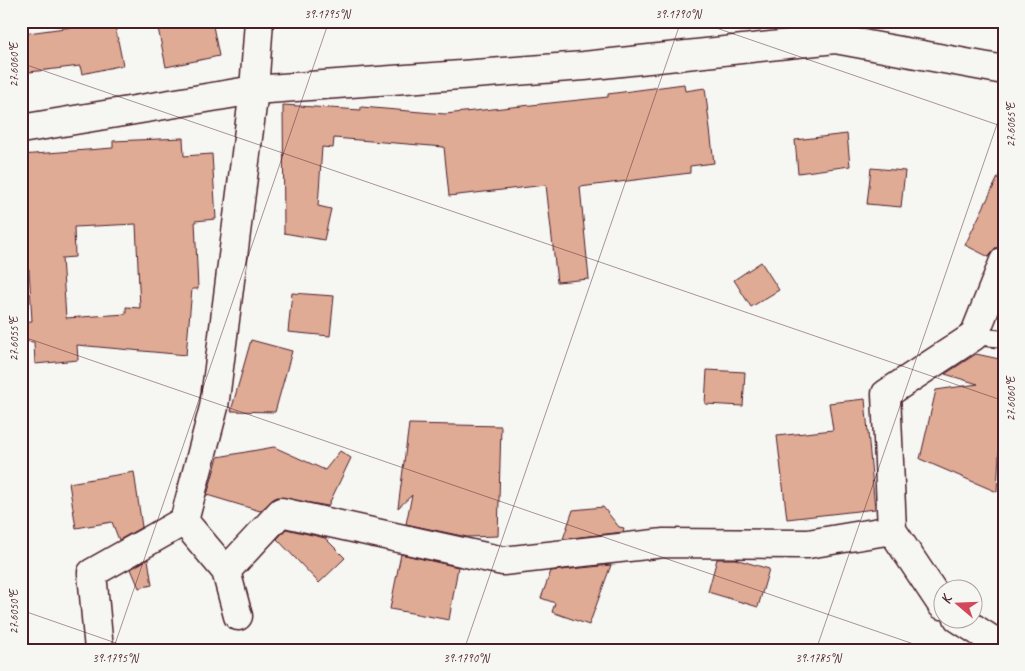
<svg xmlns="http://www.w3.org/2000/svg" width="1025" height="671" font-family="Caveat,sans-serif">
	<style>
		.building { fill: #e0ab95; stroke: #4a1f2b; fill-rule: evenodd }
		.lines { fill: none; stroke-linecap: round; stroke-linejoin: round }
		.service-casing { stroke: #4a1f2b; stroke-width: 20 }
		.minor-casing { stroke: #4a1f2b; stroke-width: 31 }
		.service { stroke: #f6f6f2; stroke-width: 16 }
		.minor { stroke: #f6f6f2; stroke-width: 28 }
		.ticks { fill: none; stroke: #4a1f2b; stroke-width: 1; stroke-opacity: 0.45 }
		.neatline { fill: none; stroke: #4a1f2b; stroke-width: 2 }
		.ticks-label { font-size: 12px; text-anchor: middle; fill: #4a1f2b }
	</style>
	<rect width="100%" height="100%" fill="#f6f6f2"/>
	<filter id="ink" filterUnits="userSpaceOnUse"><feTurbulence type="fractalNoise" baseFrequency=".02" numOctaves="2"/><feDisplacementMap in="SourceGraphic" scale="10" xChannelSelector="R" yChannelSelector="G"/><feConvolveMatrix kernelMatrix="1 2 1 2 8 2 1 2 1" color-interpolation-filters="sRGB"/></filter>
	<g filter="url(#ink)">
		<g class="building">
			<polygon points="71,21 114,21 123,65 82,74 80,66 21,73 21,34 72,27"/>
			<polygon points="193,21 212,21 219,56 166,67 158,28"/>
			<polygon points="684,84 685,91 705,88 714,163 690,166 690,173 580,187 589,279 557,282 546,185 449,196 444,147 334,138 333,148 322,147 318,206 331,209 324,240 284,233 283,105 361,110 361,107 445,114 608,97 608,94"/>
			<polygon points="847,134 850,166 798,173 795,140"/>
			<path d="M183 138 184 156 212 154 216 219 195 221 198 289H192L186 355 77 345 78 360 35 364 34 342 21 341V322L32 321 29 269 21 270V155L113 148V141ZM136 224 140 308 126 307V314L66 318 62 258 75 257 74 227Z"/>
			<polygon points="1004,165 1004,246 995,248 989,257 965,245"/>
			<polygon points="871,168 905,171 901,207 867,204"/>
			<polygon points="761,262 779,290 751,307 734,280"/>
			<polygon points="292,293 334,296 330,336 288,332"/>
			<polygon points="251,340 292,351 275,412 231,411"/>
			<polygon points="976,354 1004,360 997,492 920,459 936,390 978,384 945,374"/>
			<polygon points="707,370 745,372 743,406 705,404"/>
			<polygon points="865,399 875,509 787,519 777,436 833,430 829,403"/>
			<polygon points="409,424 501,426 498,536 467,537 406,524 412,495 398,508"/>
			<polygon points="274,447 325,470 340,451 351,458 328,506 277,497 260,511 207,495 218,457"/>
			<polygon points="134,472 142,527 119,540 112,522 76,528 69,483"/>
			<polygon points="603,507 619,527 624,528 623,532 563,539 573,510"/>
			<polygon points="286,529 325,538 345,558 319,583 277,539"/>
			<polygon points="401,554 458,567 449,620 390,609"/>
			<polygon points="148,559 152,585 139,588 131,569"/>
			<polygon points="717,559 735,559 769,569 758,607 708,592"/>
			<polygon points="611,565 589,625 552,612 555,603 541,598 551,571"/>
		</g>
		<g class="lines">
			<defs>
				<polyline id="service" points="974,336 1004,339"/>
				<g id="minor">
					<polyline points="21,129 254,90 584,66 835,39 1004,70"/>
					<polyline points="184,521 226,571 238,616"/>
					<polyline points="226,571 281,512 503,561 664,543 808,544 892,530"/>
					<polyline points="942,605 892,530 886,394 974,336 1004,261"/>
					<polyline points="958,618 1004,648"/>
					<polyline points="99,650 92,573 184,521 214,407 254,90 259,21"/>
				</g>
			</defs>
			<use href="#service" class="service-casing"/>
			<use href="#minor" class="minor-casing"/>
			<use href="#service" class="service"/>
			<use href="#minor" class="minor"/>
		</g>
	</g>
	<path class="ticks" d="M696 21 1004 127M21 63 1004 401M21 336 931 650M21 610 136 650M113 650 329 21M464 650 681 21M816 650 1004 104"/>
	<rect width="1025" height="671" fill="none" stroke="#f6f6f2" stroke-width="55"/>
	<g transform="translate(958 604) rotate(289)"><circle r="24" fill="#f6f6f2" stroke="#b1a0a2"/>
	<path d="M0-4L9 19L0 12L-9 19Z" fill="#d1495b"/>
	<text y="-8" font-size="14" font-weight="bold" text-anchor="middle" fill="#4a1f2b">K</text>
	</g>
	<rect x="28" y="28" width="970" height="616" class="neatline"/>
	<g class="ticks-label">
		<text x="327" y="18">39.1795°N</text>
		<text x="678" y="18">39.1790°N</text>
		<text transform="translate(14 65) rotate(-90)" y="4">27.6060°E</text>
		<text transform="translate(1011 125) rotate(-90)" y="4">27.6065°E</text>
		<text transform="translate(14 339) rotate(-90)" y="4">27.6055°E</text>
		<text transform="translate(1011 399) rotate(-90)" y="4">27.6060°E</text>
		<text transform="translate(14 612) rotate(-90)" y="4">27.6050°E</text>
		<text x="115" y="662">39.1795°N</text>
		<text x="466" y="662">39.1790°N</text>
		<text x="818" y="662">39.1785°N</text>
	</g>
</svg>
